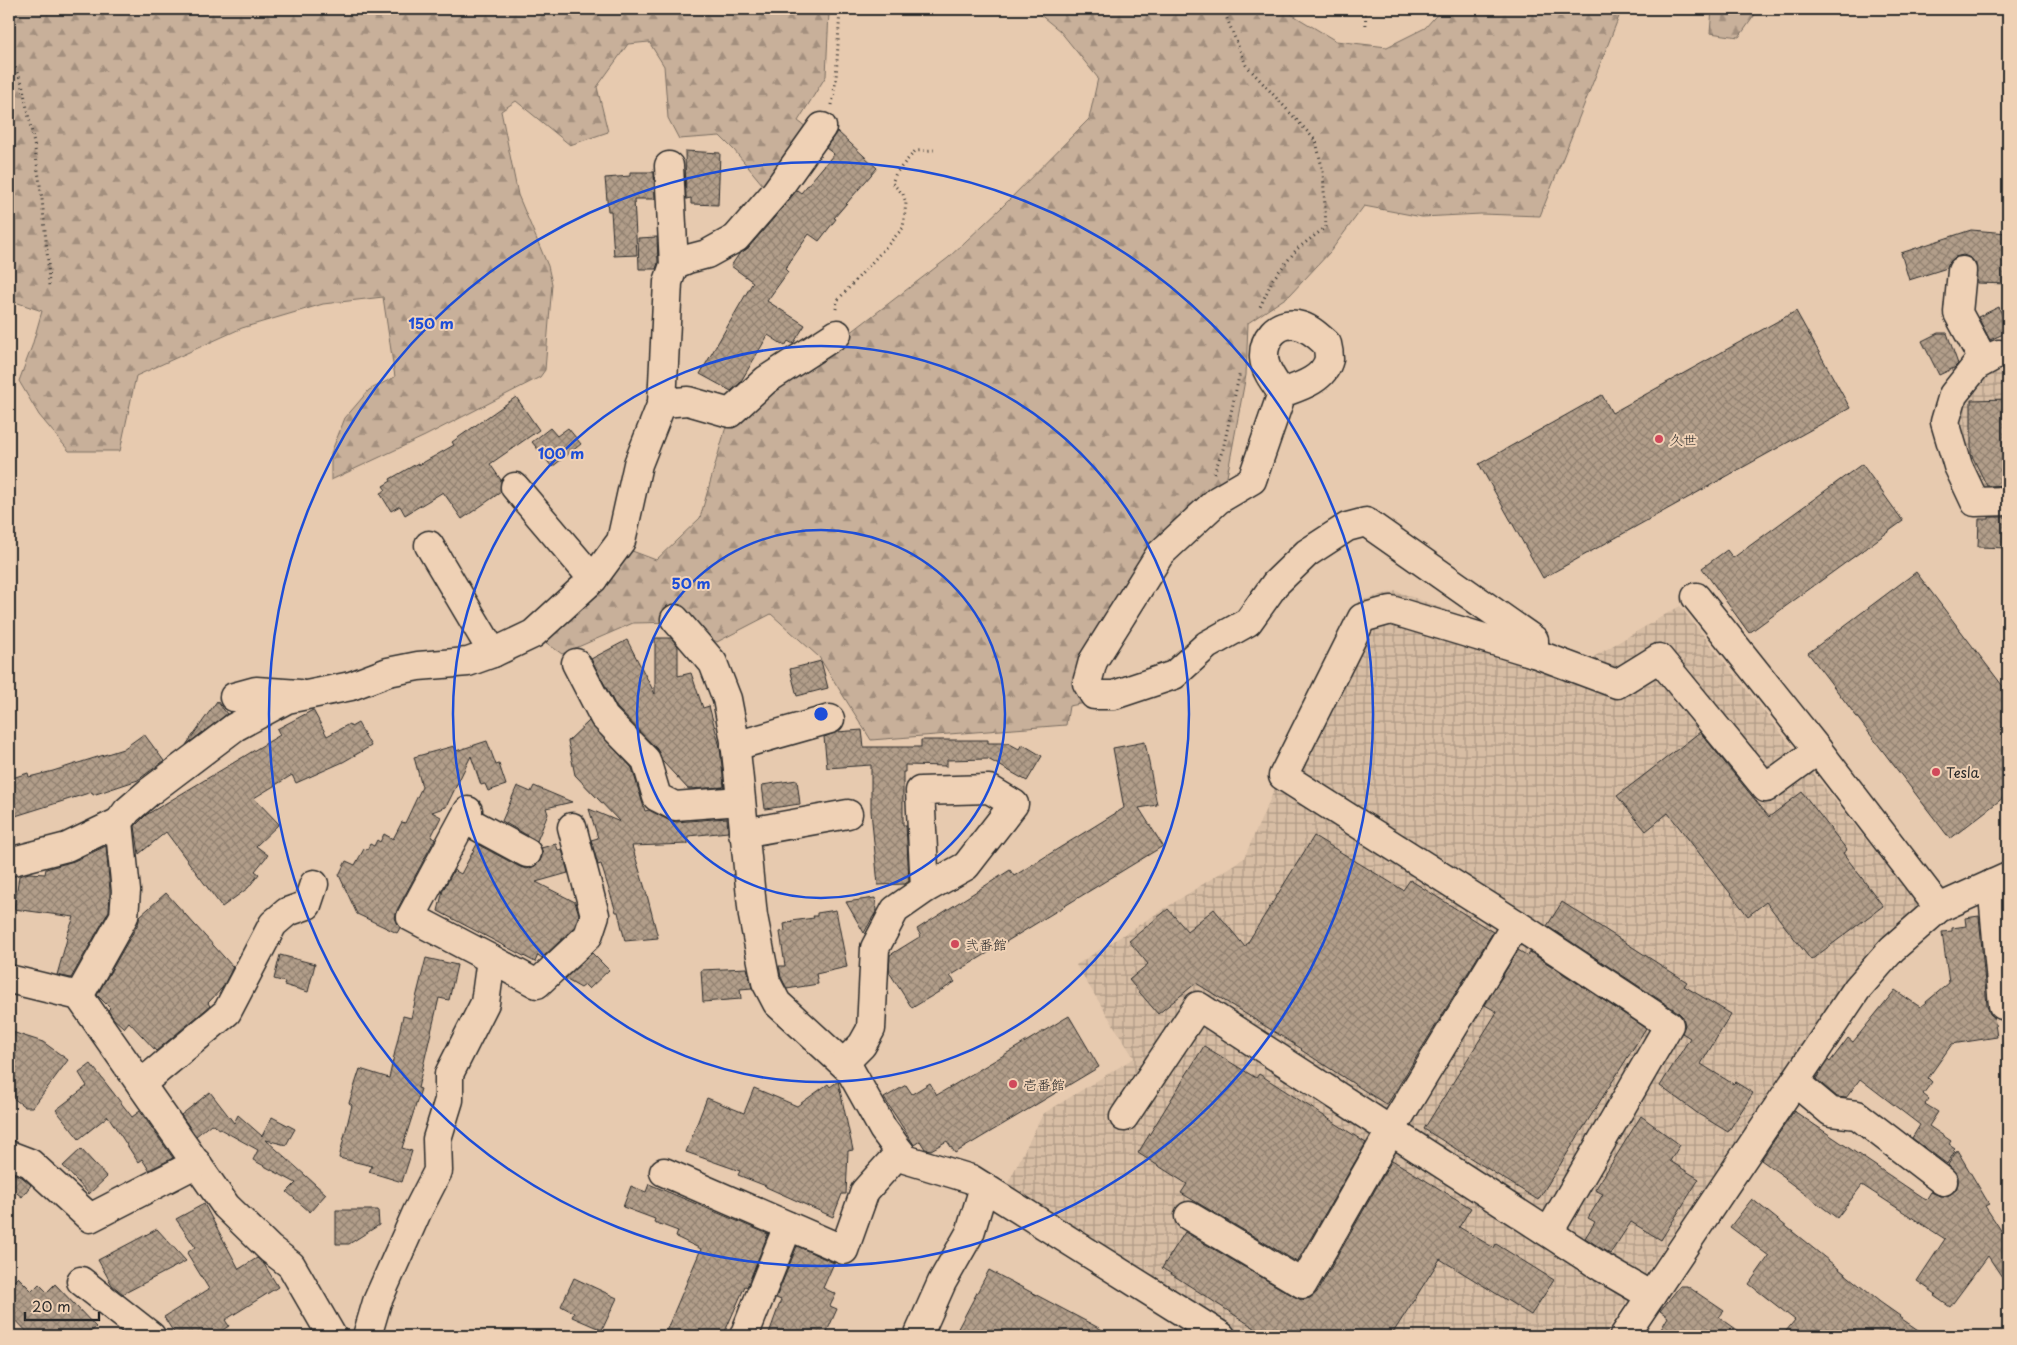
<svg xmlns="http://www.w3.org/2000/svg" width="2017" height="1345" font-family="'Playpen Sans','Klee One',sans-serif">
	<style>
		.industrial { fill: url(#industrial-grid) }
		.forest { fill: url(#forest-firs); stroke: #7a6e62 }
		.building { fill: url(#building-cross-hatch); stroke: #2b2b2b }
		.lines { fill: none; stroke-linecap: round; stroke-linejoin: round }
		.minor-casing { stroke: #2b2b2b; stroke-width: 31 }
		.path { stroke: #2b2b2b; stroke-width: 3; stroke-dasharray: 1 4; stroke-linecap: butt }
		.minor { stroke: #efd1b5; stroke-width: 28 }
		.ring { fill: none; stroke: #1d4ed8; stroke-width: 2.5 }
		.poi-dot { fill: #d1495b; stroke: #efd1b5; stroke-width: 2 }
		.labels { text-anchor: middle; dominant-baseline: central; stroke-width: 4; stroke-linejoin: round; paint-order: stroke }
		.poi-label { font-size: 14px; fill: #2b2b2b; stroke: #efd1b5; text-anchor: start }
		.centre { fill: #1d4ed8; stroke: #efd1b5; stroke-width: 2.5 }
		.ring-label { font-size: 15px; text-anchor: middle; font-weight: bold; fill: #1d4ed8; stroke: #efd1b5; stroke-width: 4; stroke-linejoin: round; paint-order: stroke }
	</style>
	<defs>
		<pattern id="industrial-grid" width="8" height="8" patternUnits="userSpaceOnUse" patternTransform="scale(1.25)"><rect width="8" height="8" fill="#d7bda4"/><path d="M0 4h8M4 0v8" fill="none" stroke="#af9a86"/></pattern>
		<pattern id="forest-firs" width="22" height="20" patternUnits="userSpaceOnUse" patternTransform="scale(1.25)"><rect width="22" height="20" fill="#c8b09a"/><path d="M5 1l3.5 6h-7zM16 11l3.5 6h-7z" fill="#a38f7e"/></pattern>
		<pattern id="building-cross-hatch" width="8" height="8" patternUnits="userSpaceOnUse" patternTransform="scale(1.25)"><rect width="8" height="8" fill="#b29e8a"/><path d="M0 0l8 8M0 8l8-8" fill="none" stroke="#918171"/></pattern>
	</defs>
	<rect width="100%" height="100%" fill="#e7caaf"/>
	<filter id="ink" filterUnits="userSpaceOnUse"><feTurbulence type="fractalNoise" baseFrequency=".02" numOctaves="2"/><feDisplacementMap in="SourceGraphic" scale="10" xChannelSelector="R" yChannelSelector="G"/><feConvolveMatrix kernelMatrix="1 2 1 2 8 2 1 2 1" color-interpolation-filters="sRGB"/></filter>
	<g filter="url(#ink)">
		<g class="industrial">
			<polygon points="2008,365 2008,491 1986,492 1976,486 1954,425 1960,398 1987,372"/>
			<polygon points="1396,591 1563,653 1590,659 1680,606 1919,906 1869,954 1834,1000 1603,1336 1246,1336 1006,1187 1043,1114 1134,1058 1076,965 1244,858 1358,601"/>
		</g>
		<g class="forest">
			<polygon points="9,9 829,9 829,12 826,76 798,121 813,132 767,190 734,150 720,136 679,139 668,118 664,66 649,42 628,44 597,87 608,132 570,145 516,101 501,111 518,195 548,266 552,284 545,370 540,377 425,436 331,480 331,453 345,418 369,390 395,377 383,297 323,304 242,328 136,376 120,451 69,451 39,415 19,381 32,346 42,311 9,300"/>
			<polygon points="1033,9 1283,9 1336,41 1387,47 1425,28 1442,9 1622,9 1540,216 1481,214 1422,217 1364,206 1330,252 1290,295 1248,323 1246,375 1226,482 1153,554 1086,703 1069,706 1066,725 871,740 819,657 771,614 717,642 680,622 633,623 562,654 541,639 627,549 656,560 700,518 727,423 771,384 854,330 948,258 1001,208 1089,119 1098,78 1060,31"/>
			<polygon points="1712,9 1759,9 1739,37 1710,33"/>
		</g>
		<g class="building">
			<polygon points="837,131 877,168 834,218 836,219 819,241 809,234 785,269 788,272 767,301 805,325 793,344 788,341 785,346 768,335 740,383 731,391 700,374 753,282 731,266 739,254 748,248 774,218 797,190 801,193 834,154 826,148"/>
			<polygon points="685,151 720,153 718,205 691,204 691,198 686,199"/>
			<polygon points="630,172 654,172 655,199 634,199 637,255 614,256 611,211 608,211 605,178 630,176"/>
			<polygon points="1971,230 2008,233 2007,284 1977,283 1976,264 1971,258 1963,255 1955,257 1950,262 1947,268 1909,280 1901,253"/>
			<polygon points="657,237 658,263 656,269 639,269 638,238"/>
			<polygon points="1999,307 2008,332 1990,340 1978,317"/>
			<polygon points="1796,311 1850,408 1543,578 1479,464 1602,395 1612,413"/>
			<polygon points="1938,333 1947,333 1958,364 1954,368 1939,375 1922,341"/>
			<polygon points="516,397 539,430 490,464 501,480 501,492 462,519 443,492 405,515 400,506 391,511 380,493 386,490 383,486 391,481 390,479 418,463 419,465 454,445 452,442"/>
			<polygon points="2008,399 2008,485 1987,486 1971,454 1971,400"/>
			<polygon points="550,428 557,436 568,428 581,444 552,467 532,442"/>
			<polygon points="1862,464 1903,521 1749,633 1702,568 1727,550 1733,558"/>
			<polygon points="1989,517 2008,517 2008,548 1978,547 1979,519 1989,519"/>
			<polygon points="1916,572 2008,693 2008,794 1950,839 1808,653"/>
			<polygon points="655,638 671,638 678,646 678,676 691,673 703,708 709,706 720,747 724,787 688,789 663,762 657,749 617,708 591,659 627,640 655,694"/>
			<polygon points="821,661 828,688 797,696 790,669"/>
			<polygon points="217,701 227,714 186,745"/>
			<polygon points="313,710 327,736 349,724 351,727 358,723 371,746 343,762 296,783 292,775 254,798 279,824 256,846 268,855 255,871 259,874 248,888 222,907 166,832 139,854 135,826 146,815 280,735 277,729"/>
			<polygon points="589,721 632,768 645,811 649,810 668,820 676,822 727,818 728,832 688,836 688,844 632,846 647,895 658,938 625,941 618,912 616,912 601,864 598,865 591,840 598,838 589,809 620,822 575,775 568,741"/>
			<polygon points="862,730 864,747 921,747 921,740 988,740 988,743 1008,743 1019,749 1022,744 1042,756 1027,781 988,759 947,760 947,766 905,765 905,772 903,772 903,825 906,825 909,881 905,884 878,885 871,811 871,765 827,768 824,737 837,732"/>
			<polygon points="1700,732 1769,817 1802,792 1847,850 1843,853 1883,906 1811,960 1766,902 1748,916 1668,813 1646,831 1617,796"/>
			<polygon points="144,734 164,761 138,780 93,795 92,792 9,818 9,779 28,773 29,777 53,771 123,749"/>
			<polygon points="487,741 496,765 499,764 506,785 488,791 485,784 481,785 471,756 446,807 432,812 441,817 431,837 435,839 397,910 395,918 400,928 397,933 357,914 339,875 346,861 355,865 364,849 367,850 370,844 374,846 377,840 380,842 384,834 393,839 402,822 405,823 422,787 414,757 454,746 456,751"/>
			<polygon points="1145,742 1157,805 1139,808 1163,846 950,976 955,982 912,1008 889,972 890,955 921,936 917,929 1010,870 1014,876 1124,808 1113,748"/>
			<polygon points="797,780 800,804 765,809 762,785"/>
			<polygon points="517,786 531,792 534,786 572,802 546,808 548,814 537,841 502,821"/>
			<polygon points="1314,836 1403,890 1410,880 1493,932 1387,1105 1301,1050 1302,1049 1196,983 1158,1014 1129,980 1148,964 1129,941 1168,909 1187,931 1214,909 1245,947"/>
			<polygon points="477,844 520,867 527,869 535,866 540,861 543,853 541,848 556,844 558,850 562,849 568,873 536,882 575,902 579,914 574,928 542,958 538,955 535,962 438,911 443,890 454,870 461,874"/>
			<polygon points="106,846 110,891 109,911 71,978 57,975 67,939 66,938 74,917 14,909 19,876 29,873 45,874 46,869 74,861"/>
			<polygon points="166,893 233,967 223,987 208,1003 210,1006 156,1051 129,1022 124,1028 113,1018 108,1010 110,1008 97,995 138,924 140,916"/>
			<polygon points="875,898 877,910 864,933 846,902"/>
			<polygon points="1562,902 1687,982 1684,986 1731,1014 1701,1064 1733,1084 1735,1082 1753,1093 1728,1132 1700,1115 1660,1086 1690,1038 1682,1033 1685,1025 1683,1017 1678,1012 1547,926"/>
			<polygon points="836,910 847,967 816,974 818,984 787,989 781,977 779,966 785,966 780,932 785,931 784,924 792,922 791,921 814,918 813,916 817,916 817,913"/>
			<polygon points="1979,916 1987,1006 1990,1014 1994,1017 1997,1037 1952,1044 1928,1078 1932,1082 1923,1094 1929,1099 1925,1104 1938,1112 1929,1126 1951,1141 1949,1144 1955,1148 1953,1150 1955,1151 1947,1164 1912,1138 1920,1125 1860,1079 1846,1098 1837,1097 1816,1079 1828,1060 1830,1062 1848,1038 1853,1042 1895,990 1920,1007 1949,983 1942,932 1952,931 1952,928 1966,926 1965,918"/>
			<polygon points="1518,950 1528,956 1530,952 1646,1028 1538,1200 1424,1129 1497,1012 1485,1005"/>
			<polygon points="592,953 609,970 589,989 585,985 581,988 565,979"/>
			<polygon points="280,955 315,964 308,992 284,985 285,982 274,979"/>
			<polygon points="426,958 457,965 449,1000 439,998 418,1088 421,1089 402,1148 412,1151 402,1182 369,1172 372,1166 339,1158 352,1105 349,1103 360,1069 389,1078 403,1016 411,1018"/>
			<polygon points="747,968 752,988 740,989 741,999 703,1002 701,970"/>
			<polygon points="1069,1016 1099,1067 955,1153 947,1141 931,1150 925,1149 920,1141 914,1145 884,1098 906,1085 912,1094 930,1083 937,1095"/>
			<polygon points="9,1031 43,1042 68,1060 33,1107 25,1107 9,1095"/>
			<polygon points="1204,1046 1256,1078 1259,1074 1366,1143 1297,1262 1181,1193 1187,1184 1138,1153"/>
			<polygon points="91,1064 132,1117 140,1111 173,1158 149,1170 142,1159 138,1162 108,1116 79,1139 56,1110 87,1086 79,1073"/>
			<polygon points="838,1081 853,1150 848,1151 846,1194 842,1194 833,1217 766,1187 766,1186 738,1175 740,1171 686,1152 707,1098 744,1113 754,1088 797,1106 828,1084 830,1087"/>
			<polygon points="210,1092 234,1123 238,1115 262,1136 272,1117 295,1129 286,1145 266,1140 326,1194 310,1212 287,1192 296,1183 253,1160 258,1150 211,1124 196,1136 181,1115"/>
			<polygon points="1794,1111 1926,1200 1931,1192 1941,1196 1949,1195 1956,1190 1958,1184 1958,1176 1948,1165 1957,1150 1989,1204 1985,1206 2008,1241 2008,1286 1988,1256 1950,1307 1934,1296 1936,1294 1917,1281 1945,1239 1862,1185 1837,1218 1785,1179 1786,1178 1761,1160"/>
			<polygon points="1641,1116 1680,1145 1670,1161 1699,1179 1661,1240 1631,1222 1610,1254 1585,1238 1595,1222 1588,1218 1603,1194 1595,1190"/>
			<polygon points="81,1149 107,1177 89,1194 63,1166"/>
			<polygon points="1392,1160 1471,1208 1459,1227 1494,1248 1496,1244 1554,1280 1531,1315 1440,1259 1391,1336 1267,1336 1162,1268 1185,1232 1295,1297 1302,1300 1310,1298 1317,1292"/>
			<polygon points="9,1172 22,1177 31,1185 22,1197 9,1187"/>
			<polygon points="649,1184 768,1234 747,1287 745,1286 723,1336 664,1336 701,1249 676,1237 678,1231 654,1222 655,1219 623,1207 631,1186 646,1192"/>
			<polygon points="1752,1199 1880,1302 1900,1316 1899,1317 1927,1336 1782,1336 1795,1320 1749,1284 1769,1256 1730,1227"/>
			<polygon points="204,1204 239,1269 257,1258 264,1264 278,1287 225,1320 229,1326 213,1336 176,1336 164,1317 209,1289 187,1253 195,1247 176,1219"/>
			<polygon points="336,1210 378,1210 379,1225 349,1244 336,1244"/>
			<polygon points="157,1229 186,1261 123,1294 112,1285 98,1260"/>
			<polygon points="797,1246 834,1263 823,1288 836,1294 830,1306 837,1309 825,1336 768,1336 781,1300 776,1298"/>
			<polygon points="989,1270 1114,1336 954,1336"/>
			<polygon points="18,1277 32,1291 39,1284 47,1292 55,1284 96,1327 86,1336 31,1336 9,1313 9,1286"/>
			<polygon points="574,1278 617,1298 602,1330 572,1317 574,1313 561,1306"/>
			<polygon points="1680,1286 1687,1286 1724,1311 1719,1317 1746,1336 1657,1336 1668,1317 1660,1311"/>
		</g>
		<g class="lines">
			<defs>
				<g id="minor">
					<polyline points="669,166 674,265"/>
					<polyline points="1962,271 1958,313 1984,361"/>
					<polyline points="2008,355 1998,354 1976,366 1953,395 1945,422 1958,466 1975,502 2008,501"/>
					<path d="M1282 393C1299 387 1324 380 1329 359 1329 355 1328 348 1327 344 1318 336 1309 327 1297 325 1277 321 1263 339 1264 358 1265 371 1275 383 1282 393L1252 480 1218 500 1160 554 1093 661 1087 683 1094 695H1114L1174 675 1207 645 1248 622 1275 584 1307 553 1347 527 1366 522 1534 640V653"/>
					<polyline points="662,403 688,401 730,413 766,380 837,334"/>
					<polyline points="515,487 593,579"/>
					<polyline points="429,545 493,653"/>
					<polyline points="1696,597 1818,750 1939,908"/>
					<polyline points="675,619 713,663 727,699 735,741 753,916 766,982 777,1003 850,1070 883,1129 905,1159 971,1179 1221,1336"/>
					<polyline points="576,663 604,717 646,760 657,797 675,806 740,801"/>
					<polyline points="234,697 256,691 299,694"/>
					<polyline points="735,746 830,719"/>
					<polyline points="464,819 527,853"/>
					<polyline points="743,833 848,814"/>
					<polyline points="9,862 67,847 119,822"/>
					<polyline points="1992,884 2003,1005"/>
					<polyline points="491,959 537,984 588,936 595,915 572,827"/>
					<polyline points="9,979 79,996 226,1206 270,1249 291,1265 332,1336"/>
					<polyline points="79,996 124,916 126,891 119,822 127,811 149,792 235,727 287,699 351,686 388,672 418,666 468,662 493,653 533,634 593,579 621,541 638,464 662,403 668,282 674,265 688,259 707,254 736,238 775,193 822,127"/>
					<polyline points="844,1063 862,1045 871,1029 875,948 895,910 925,889 966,866 1014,804 989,789 920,791 925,889"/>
					<polyline points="1795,1082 1831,1112 1857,1115 1943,1181"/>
					<polyline points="141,1084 227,1012 273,924 287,912 307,905 314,884"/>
					<polyline points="1124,1117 1198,1006 1603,1268 1651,1296"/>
					<polyline points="9,1155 30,1163 90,1218 197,1163"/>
					<polyline points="664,1172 844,1250 865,1191 900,1152"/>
					<polyline points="1189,1216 1303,1284 1391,1130 1516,924"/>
					<polyline points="1549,1232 1669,1025 1516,924 1283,776 1362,618 1391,610 1534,653 1617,684 1659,658 1766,788 1818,750"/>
					<polyline points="81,1281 151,1336"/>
					<polyline points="367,1336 377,1302 417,1212 438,1171 437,1139 449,1100 449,1074 485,1003 491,959 411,917 468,811"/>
					<polyline points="744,1336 788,1226"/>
					<polyline points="918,1336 942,1282 970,1233 984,1187"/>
					<polyline points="1624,1336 1857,989 1892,949 1939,908 2008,877"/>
				</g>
			</defs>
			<use href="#minor" class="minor-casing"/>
			<g class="path">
				<polyline points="1223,9 1246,65 1316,141 1323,172 1326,227 1297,249 1273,279 1259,309"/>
				<polyline points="1365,9 1366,27"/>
				<polyline points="9,54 22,83 35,149 42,199 48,262 49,287"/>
				<polyline points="832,105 836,79 840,9"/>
				<polyline points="836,309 837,301 903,228 906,203 903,194 892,183 896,173 915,151 934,150"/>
				<polyline points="1214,473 1223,449 1240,372"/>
			</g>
			<use href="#minor" class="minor"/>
		</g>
	</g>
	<g class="ring">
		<circle cx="821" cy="714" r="184"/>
		<circle cx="821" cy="714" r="368"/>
		<circle cx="821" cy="714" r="552"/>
	</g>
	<g class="poi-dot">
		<circle cx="1659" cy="439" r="5"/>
		<circle cx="1936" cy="772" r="5"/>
		<circle cx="955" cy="944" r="5"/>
		<circle cx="1013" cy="1084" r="5"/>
	</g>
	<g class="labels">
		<g class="poi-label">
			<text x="1669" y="439">久世</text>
			<text x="1946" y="772">Tesla</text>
			<text x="965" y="944">弐番館</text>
			<text x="1023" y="1084">壱番館</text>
		</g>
	</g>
	<circle cx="821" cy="714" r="8" class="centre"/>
	<g class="ring-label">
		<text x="431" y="329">150 m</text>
		<text x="561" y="459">100 m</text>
		<text x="691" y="589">50 m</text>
	</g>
	<rect width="2017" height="1345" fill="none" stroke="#efd1b5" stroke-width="30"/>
	<rect x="15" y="15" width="1987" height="1315" fill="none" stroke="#2b2b2b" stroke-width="2" filter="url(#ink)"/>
	<path d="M25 1312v8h74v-8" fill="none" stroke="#2b2b2b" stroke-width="2.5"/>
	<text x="32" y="1312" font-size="15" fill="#2b2b2b" stroke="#efd1b5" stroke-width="4" paint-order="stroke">20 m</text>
</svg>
